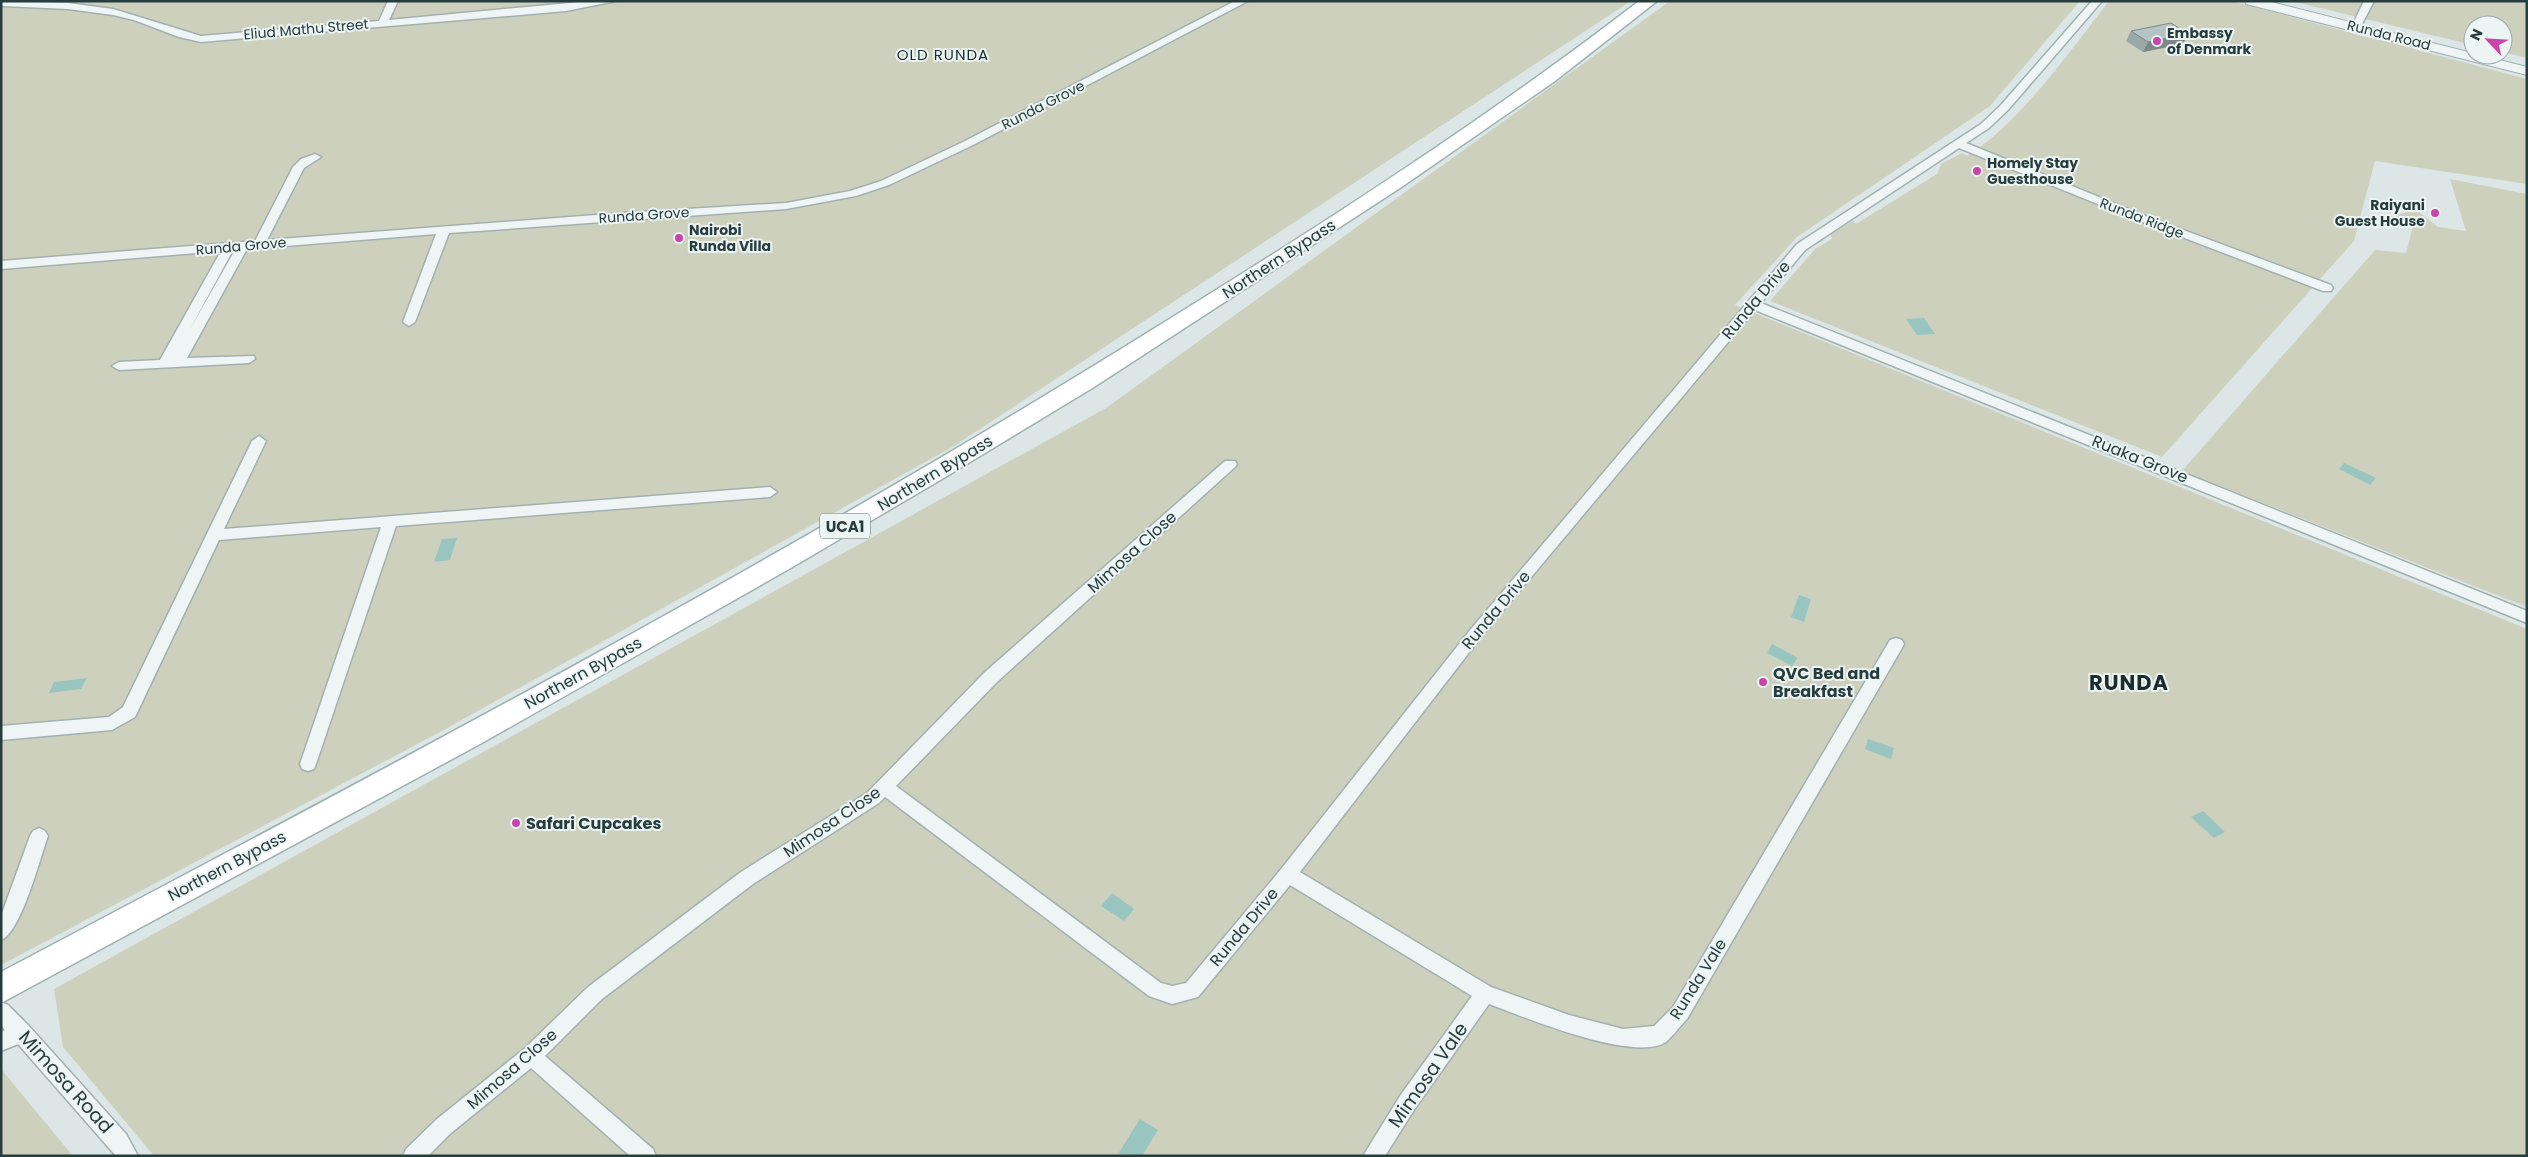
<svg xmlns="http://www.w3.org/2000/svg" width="2528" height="1157" font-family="Poppins,sans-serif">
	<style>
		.green { fill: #ced0be }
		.water { fill: #99c5c1 }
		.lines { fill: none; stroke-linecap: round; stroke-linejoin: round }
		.minor-casing { stroke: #a3b0b0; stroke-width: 3 }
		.tertiary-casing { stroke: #a3b0b0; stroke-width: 2 }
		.primary-casing { stroke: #9db1b1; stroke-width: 3 }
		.minor { fill: #eff5f5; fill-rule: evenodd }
		.tertiary { fill: #eff5f5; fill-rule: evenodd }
		.primary { fill: #fff; fill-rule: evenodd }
		.wall { fill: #9ba8a8 }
		.shaded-wall { fill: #7e8888 }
		.building { fill: #b4c3c3; stroke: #7e8888 }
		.poi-dot { fill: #c846aa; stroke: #ecf4f4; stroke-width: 2 }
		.labels { text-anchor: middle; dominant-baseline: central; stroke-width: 4; stroke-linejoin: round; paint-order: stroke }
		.far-street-label { font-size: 14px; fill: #273c3c; stroke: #ecf4f4 }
		.far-poi-label { font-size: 14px; font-weight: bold; fill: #273c3c; stroke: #ecf4f4; text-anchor: start }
		.far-neighbourhood-label { font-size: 15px; letter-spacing: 1px; fill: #1a2c2d; stroke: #ecf4f4 }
		.shield { fill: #ecf4f4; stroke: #627373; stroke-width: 1 }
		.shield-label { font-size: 15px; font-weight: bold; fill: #273c3c }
		.street-label { font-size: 16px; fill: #273c3c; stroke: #ecf4f4 }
		.poi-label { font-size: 16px; font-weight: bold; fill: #273c3c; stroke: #ecf4f4; text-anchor: start }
		.near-street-label { font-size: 19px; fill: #273c3c; stroke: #ecf4f4 }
		.district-label { font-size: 21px; font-weight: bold; letter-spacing: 1px; fill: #1a2c2d; stroke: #ecf4f4 }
	</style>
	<rect width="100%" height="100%" fill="#dde6e6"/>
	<g class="green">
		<polygon points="1,1 1631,1 954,446 440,732 1,965"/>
		<polygon points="1670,1 2080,1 1990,106 1797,237 1735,305 2527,629 2527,1156 154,1156 63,1047 54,989 1106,408"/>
		<path d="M2109 1H2231L2378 40 2402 43 2410 48 2527 79V184L2375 161 2354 241 2162 457 1770 301 1815 249 1832 239 1830 234 1853 221 1856 224 1937 174 1941 164 1962 153 1967 156C2019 124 2071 50 2109 1Z"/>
		<polygon points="2291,1 2527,1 2527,58 2503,52 2503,25 2473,25 2473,45"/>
		<polygon points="2450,179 2527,194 2527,607 2182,471 2375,250 2406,253 2413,226 2391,217 2404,213 2411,206 2438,227 2466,231"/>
		<polygon points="1,1069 73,1156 1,1156"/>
	</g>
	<g class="water">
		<polygon points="1924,318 1935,334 1917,335 1906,319"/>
		<polygon points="2344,463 2376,478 2370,485 2339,469"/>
		<polygon points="457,538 450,560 434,562 442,539"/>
		<polygon points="1799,595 1811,599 1804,622 1791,617"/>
		<polygon points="1772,644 1798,658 1792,666 1767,653"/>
		<polygon points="87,678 81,689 49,693 54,682"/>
		<polygon points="1868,739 1894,748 1891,759 1865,749"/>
		<polygon points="2203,811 2225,832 2214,838 2191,817"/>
		<polygon points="1112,893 1134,909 1124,921 1101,906"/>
		<polygon points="1140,1119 1158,1130 1142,1156 1118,1154"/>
	</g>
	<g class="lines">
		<defs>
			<g id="minor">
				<polygon points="5,1 68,3 113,9 201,36 379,21 388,1 398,1 389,20 591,1 616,1 566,11 201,42 179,37 134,20 113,15 68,9 3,6 1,4"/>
				<path d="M1235 1H1248L973 145 889 185 856 196 786 209 449 233 415 322 409 326 403 322 436 234 247 249 187 358 254 356 255 359 249 363 119 370 112 366 119 362 160 360 221 251 1 269V261L255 241 293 167 301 159 315 154 321 157 304 168 267 240 622 213 786 203 850 191 881 181 965 141ZM233 250H235L189 331Z"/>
				<path d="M2092 1H2102L2008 110 1989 128 1966 143 2143 215 2331 285 2333 288 2331 291H2323L2135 219 1959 148 1805 250 1761 303 2527 611V623L1755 310 1481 637 1300 872 1491 987 1569 1015 1623 1029 1654 1026 1673 1007 1890 640 1896 638 1902 640 1904 644 1902 648 1687 1019C1680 1026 1673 1036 1666 1042 1633 1063 1524 1017 1489 1004L1414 1110 1385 1156H1363L1400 1096 1472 996 1290 885 1198 997 1172 1004 1149 996 885 797 879 803 753 884 602 999 545 1056 653 1149 656 1156H630L531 1068 451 1133 428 1156H403L406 1149 437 1119 524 1049 588 987 741 872 867 793 985 672 1225 461H1235L1237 464 1235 467 997 682 896 786 1161 983 1172 986 1186 983 1282 868 1471 629 1797 244 1981 124 2000 106Z"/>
				<polygon points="2364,1 2374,1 2362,24 2356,24 2354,22"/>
				<polygon points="259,436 266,441 224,529 770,487 777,492 770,497 396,526 316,764 314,769 308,771 302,769 300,764 381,527 219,540 135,717 112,730 1,740 1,726 109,717 123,707 252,441"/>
				<path d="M39 828 45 831 48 836C40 858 21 933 1 940V916L30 836 33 831Z"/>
				<polygon points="1,1002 8,1005 28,1025 126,1134 138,1156 116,1156 18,1044 1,1051 1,1032 5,1030 1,1025"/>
			</g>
			<polygon id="tertiary" points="2245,1 2267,1 2527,67 2527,75 2246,4"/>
			<path id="primary" d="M1639 1H1657L1555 81 1400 188 1094 387 942 479 789 569 480 744 1 1003V972C391 766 781 561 1155 328 1320 226 1485 120 1639 1Z"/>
		</defs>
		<use href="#minor" class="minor-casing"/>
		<use href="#tertiary" class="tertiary-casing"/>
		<use href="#primary" class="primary-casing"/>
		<use href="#minor" class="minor"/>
		<use href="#tertiary" class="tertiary"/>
		<use href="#primary" class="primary"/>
	</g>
	<polygon class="wall" points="2131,31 2188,34 2183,44 2143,52 2126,41"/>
	<polygon class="shaded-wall" points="2188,34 2183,44 2143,52 2148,42"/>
	<polygon class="building" points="2171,23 2188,34 2148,42 2131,31"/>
	<g class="poi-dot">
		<circle cx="2157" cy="41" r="5"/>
		<circle cx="1977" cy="171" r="5"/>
		<circle cx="2435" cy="213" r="5"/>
		<circle cx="679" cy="238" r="5"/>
		<circle cx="1763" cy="682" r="5"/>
		<circle cx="516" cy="823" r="5"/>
	</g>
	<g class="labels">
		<g class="far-street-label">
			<text transform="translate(306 29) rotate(-5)">Eliud Mathu Street</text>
			<text transform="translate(2389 35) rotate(14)">Runda Road</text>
			<text transform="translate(1043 105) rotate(-27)">Runda Grove</text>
			<text transform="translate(644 215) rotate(-4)">Runda Grove</text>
			<text transform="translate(2142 218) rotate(21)">Runda Ridge</text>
			<text transform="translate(241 246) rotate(-5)">Runda Grove</text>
		</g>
		<g class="far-poi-label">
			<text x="2167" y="33">Embassy<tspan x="2167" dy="16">of Denmark</tspan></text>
			<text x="1987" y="163">Homely Stay<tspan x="1987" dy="16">Guesthouse</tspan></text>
			<text x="2425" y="205" text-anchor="end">Raiyani<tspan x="2425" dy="16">Guest House</tspan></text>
			<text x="689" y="230">Nairobi<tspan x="689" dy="16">Runda Villa</tspan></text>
		</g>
		<g class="far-neighbourhood-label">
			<text x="943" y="54">OLD RUNDA</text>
		</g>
		<rect class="shield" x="820" y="513.5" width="50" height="25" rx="4"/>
		<g class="shield-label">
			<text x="845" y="526">UCA1</text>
		</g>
		<g class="street-label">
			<text transform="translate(1279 259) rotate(-33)">Northern Bypass</text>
			<text transform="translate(1756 300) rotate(-50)">Runda Drive</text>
			<text transform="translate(2140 459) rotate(22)">Ruaka Grove</text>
			<text transform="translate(935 473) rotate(-31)">Northern Bypass</text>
			<text transform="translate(1132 552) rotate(-42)">Mimosa Close</text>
			<text transform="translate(1496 610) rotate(-50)">Runda Drive</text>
			<text transform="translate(583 673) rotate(-29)">Northern Bypass</text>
			<text transform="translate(832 822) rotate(-34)">Mimosa Close</text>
			<text transform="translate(227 866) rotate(-28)">Northern Bypass</text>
			<text transform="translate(1244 927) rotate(-50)">Runda Drive</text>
			<text transform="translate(1698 979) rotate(-58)">Runda Vale</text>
			<text transform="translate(512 1069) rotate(-41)">Mimosa Close</text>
		</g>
		<g class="poi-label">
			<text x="1773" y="673">QVC Bed and<tspan x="1773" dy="18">Breakfast</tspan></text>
			<text x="526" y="823">Safari Cupcakes</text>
		</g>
		<g class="near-street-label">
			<text transform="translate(1428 1075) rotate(-55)">Mimosa Vale</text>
			<text transform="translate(66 1082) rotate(48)">Mimosa Road</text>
		</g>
		<g class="district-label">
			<text x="2129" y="682">RUNDA</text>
		</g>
	</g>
	<rect width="2528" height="1157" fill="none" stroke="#273c3c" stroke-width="5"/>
	<g transform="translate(2488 40) rotate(295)"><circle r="24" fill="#ecf4f4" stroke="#9daaaa"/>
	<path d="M0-4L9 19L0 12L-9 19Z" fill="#c846aa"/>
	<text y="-8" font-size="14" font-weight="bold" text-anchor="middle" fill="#273c3c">N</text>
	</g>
</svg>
